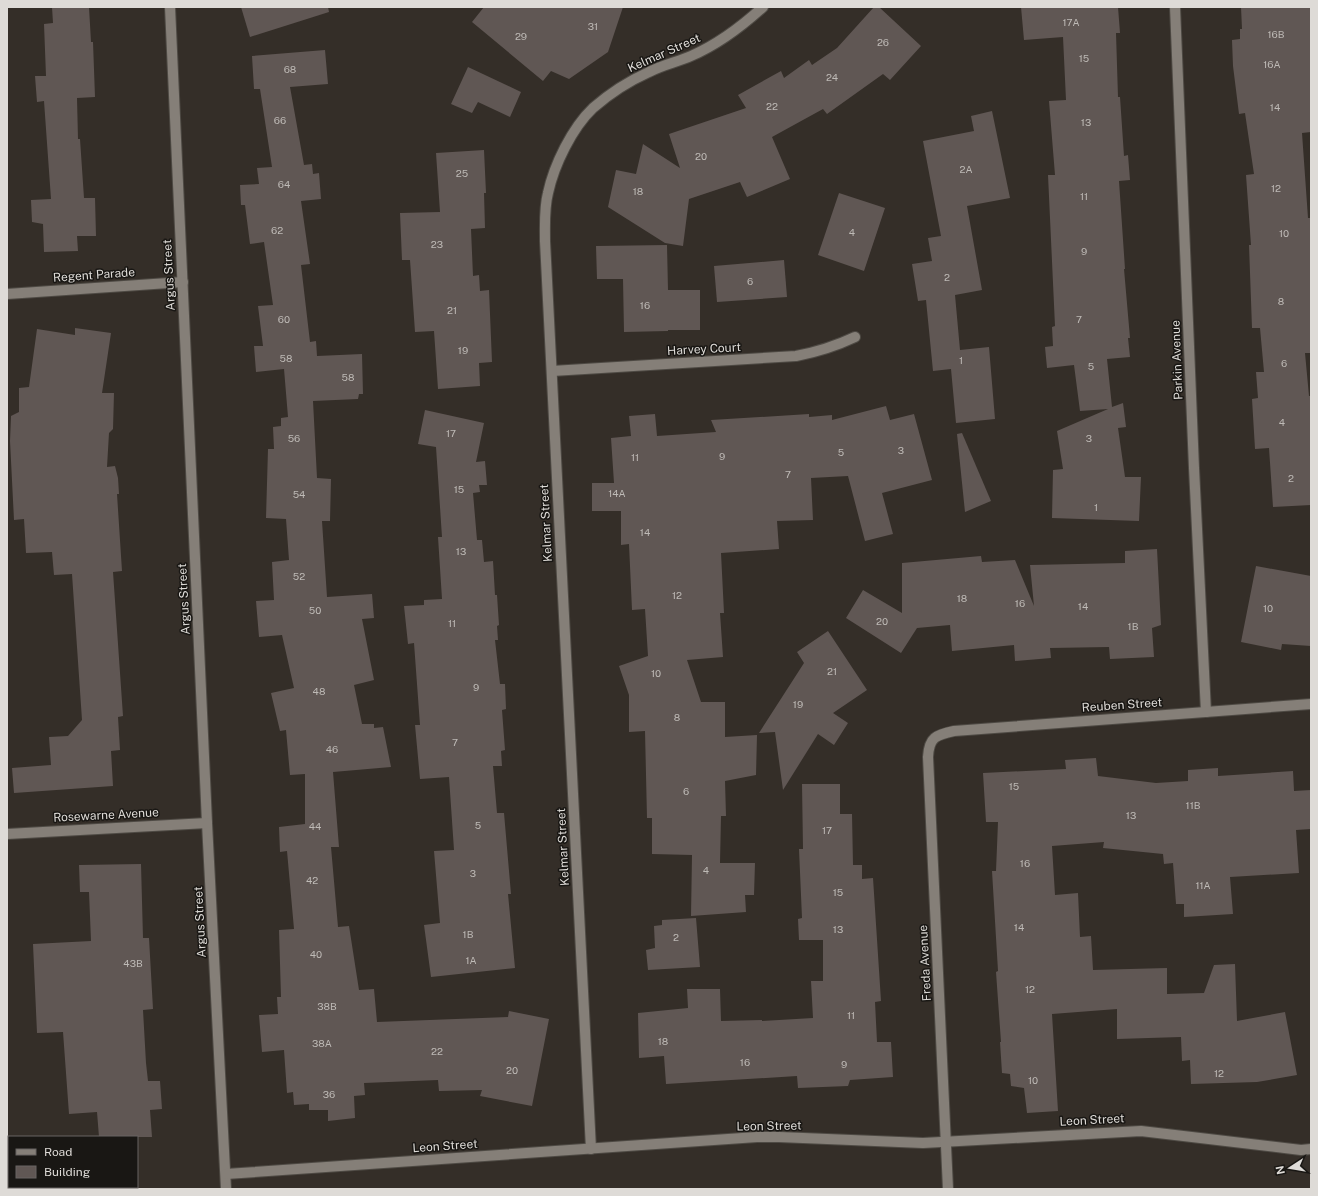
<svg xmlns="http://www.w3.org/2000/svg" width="1318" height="1196" font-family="'Public Sans',sans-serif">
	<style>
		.building { fill: #605754 }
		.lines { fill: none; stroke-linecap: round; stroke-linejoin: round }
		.minor-casing { stroke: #4e4a44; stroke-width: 12 }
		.minor { stroke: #857f78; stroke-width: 10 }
		.labels { text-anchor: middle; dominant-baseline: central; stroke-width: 3; stroke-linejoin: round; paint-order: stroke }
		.number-label { font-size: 10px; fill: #bebab6 }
		.street-label { font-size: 12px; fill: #dedbd7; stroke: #191714 }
	</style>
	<rect width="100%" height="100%" fill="#342e28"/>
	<g class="building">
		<polygon points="52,7 89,7 91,42 93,42 95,97 77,98 78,139 80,139 84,198 95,198 96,236 77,236 78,251 44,252 43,224 32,222 31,200 51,199 44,101 37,102 35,76 46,76 44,24 53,23"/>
		<polygon points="241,7 328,7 329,12 250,37"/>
		<polygon points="484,7 623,7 608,52 569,79 551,71 543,81 472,22"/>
		<polygon points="874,7 879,7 921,46 890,80 883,74 827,114 823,109 772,137 790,179 747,197 740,182 689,199 683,246 665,243 608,207 616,170 636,174 643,144 680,168 669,134 746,108 738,95 781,71 784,78 809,60 812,65 837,48"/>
		<polygon points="1021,7 1118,7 1120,33 1116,33 1118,97 1120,97 1124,156 1128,155 1130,180 1119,181 1125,269 1124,269 1130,338 1128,338 1130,357 1107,359 1112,407 1123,403 1126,427 1118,428 1125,477 1141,477 1139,521 1052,518 1053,470 1063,469 1057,431 1108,409 1080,411 1074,365 1047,368 1045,347 1053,346 1052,327 1055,326 1048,175 1055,175 1049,101 1066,100 1063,37 1024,40"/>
		<polygon points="1241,7 1311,7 1311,132 1302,133 1308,218 1311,218 1311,353 1305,353 1309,396 1311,396 1311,505 1273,507 1269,448 1255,449 1252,399 1258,398 1256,372 1264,372 1260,328 1252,328 1249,245 1251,245 1246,175 1254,174 1245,113 1239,114 1233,66 1232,40 1240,39 1240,29 1242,29"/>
		<polygon points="325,50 328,84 290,87 304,165 312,164 313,174 319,173 321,199 301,201 310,264 301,265 310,342 316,341 317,356 362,354 363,394 359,394 358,399 313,401 317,478 331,479 330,521 322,521 327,597 372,594 374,618 362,619 374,680 354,685 362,724 374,724 374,728 383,727 391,767 333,772 339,847 331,847 338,927 349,926 359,990 374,989 377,1022 508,1017 509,1011 549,1019 532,1106 480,1096 482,1090 439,1091 438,1080 364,1083 365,1095 354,1096 355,1118 328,1121 328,1110 309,1110 309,1104 294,1105 293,1092 287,1093 284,1050 262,1052 259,1015 278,1014 277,997 281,997 279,930 294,929 287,851 280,852 279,827 305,824 305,774 290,775 286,730 280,731 271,693 294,688 282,635 259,637 256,601 274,600 272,562 289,560 286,519 266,518 268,449 274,449 273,427 281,426 281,418 288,417 284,369 256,372 254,346 263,346 258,306 273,305 264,242 250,244 245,205 241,205 240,185 259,184 257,168 272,167 260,89 254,89 252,56"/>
		<polygon points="468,67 521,92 510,117 478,102 472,113 451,104"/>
		<polygon points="992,111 1010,198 967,206 982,290 955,295 960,350 989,347 995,419 956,423 951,369 933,371 926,300 918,301 912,264 932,261 928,238 941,236 923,141 974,131 971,116"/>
		<polygon points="484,150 486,193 484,193 485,228 471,229 473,276 479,275 480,291 489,290 492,362 479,363 480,386 438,389 434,331 415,332 410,260 402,260 400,213 440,212 436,153"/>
		<polygon points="839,193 885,208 864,271 818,255"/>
		<polygon points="667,245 668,290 700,290 700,330 668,330 668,331 624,332 623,279 597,279 596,246"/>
		<polygon points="784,260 787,297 717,302 714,266"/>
		<polygon points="75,328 111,333 102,393 114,393 113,429 109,433 107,467 115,466 118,478 119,494 117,494 122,571 113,572 123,716 118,717 120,750 111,751 113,786 14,793 12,768 51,765 49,737 68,736 82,720 72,574 54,575 52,552 26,553 24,519 14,520 10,441 11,416 19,412 19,388 29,387 37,329 75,335"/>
		<polygon points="886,406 890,420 914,414 932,480 882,493 893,534 865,541 848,476 811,478 813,520 777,521 779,549 721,553 724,613 720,613 723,657 687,660 701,702 725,702 725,737 757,735 756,775 725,781 726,816 721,816 720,863 755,863 754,895 745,895 746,912 691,916 692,855 652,854 652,818 647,818 645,731 629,732 629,695 619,666 648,656 645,609 632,610 629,544 621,545 621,511 592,511 592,483 614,483 611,438 631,436 629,416 655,414 657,436 716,432 711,420 809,414 809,417 832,415 832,420"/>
		<polygon points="425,410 484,423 476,462 485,461 487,485 479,485 480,492 473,493 477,540 482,540 484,562 493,561 495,595 497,595 499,625 497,626 498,640 495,640 500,684 505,684 506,709 502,710 505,750 501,751 502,766 493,766 497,813 504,813 511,894 508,894 515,968 431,977 424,925 440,923 434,851 454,850 449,777 420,779 415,725 420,725 414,643 408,644 404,606 424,605 424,600 442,599 438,537 442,537 436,447 418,444"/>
		<polygon points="962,433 991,501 965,512 957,434"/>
		<polygon points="1157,549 1161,625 1152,628 1154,657 1110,659 1109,647 1050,648 1051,658 1015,661 1014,645 952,651 950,625 917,628 901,653 846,618 863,590 902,613 902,563 981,556 982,562 1015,560 1034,606 1030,565 1125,563 1125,551"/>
		<polygon points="1256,566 1311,576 1311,646 1282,644 1281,650 1241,642"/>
		<polygon points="828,631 867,690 833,713 848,723 834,745 818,734 783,790 775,732 759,733 804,663 797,652"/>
		<polygon points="1096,758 1098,776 1156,783 1188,781 1188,770 1218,768 1218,776 1293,771 1294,791 1311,790 1311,829 1296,830 1299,873 1230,877 1233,914 1184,917 1184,904 1176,904 1173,863 1164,864 1163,854 1103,848 1104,842 1052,846 1055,895 1078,893 1080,937 1091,936 1093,970 1167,968 1167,994 1204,993 1214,965 1235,964 1237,1021 1285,1012 1297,1075 1257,1082 1191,1084 1190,1060 1182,1061 1181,1037 1117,1039 1117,1009 1052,1014 1058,1111 1027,1113 1024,1088 1011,1086 1010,1074 1002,1073 1000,1042 1001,1042 996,972 998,971 992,871 996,871 998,822 986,822 983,773 1066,769 1065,760"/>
		<polygon points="802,784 840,784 840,814 852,814 853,865 862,865 862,879 873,878 881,1001 875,1002 877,1042 891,1042 893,1077 850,1080 848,1086 798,1088 797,1076 666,1084 664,1056 639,1058 638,1013 688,1008 687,989 720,989 721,1021 762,1020 762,1021 813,1018 811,981 823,981 823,940 799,940 798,919 802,918 799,849 803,849"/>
		<polygon points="141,864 143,938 149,938 153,1009 143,1010 146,1063 148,1081 160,1081 162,1109 150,1110 152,1137 99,1137 97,1112 69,1114 63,1032 37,1033 33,944 91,941 89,892 80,892 79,865"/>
		<polygon points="696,918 700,967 648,970 646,950 655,948 654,926 662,925 662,920"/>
	</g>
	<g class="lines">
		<defs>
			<g id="minor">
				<polyline points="170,7 207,823 226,1189"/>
				<polyline points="1175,7 1194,468 1206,712"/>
				<polyline points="7,294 183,282"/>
				<path d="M552 371 796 356C817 352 836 346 855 337"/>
				<polyline points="7,834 207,823"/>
				<path d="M591 1149 545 241C545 225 544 208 548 193 554 165 572 128 593 108 609 94 629 81 649 72 662 65 677 62 691 56 719 44 741 27 763 7"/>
				<polyline points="226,1174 757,1137 779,1137 923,1143 1141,1131 1301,1150 1311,1149"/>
				<path d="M948 1189 928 757C929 737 936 735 954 731L1311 704"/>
			</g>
		</defs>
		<use href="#minor" class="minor-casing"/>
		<use href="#minor" class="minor"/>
	</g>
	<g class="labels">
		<g class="number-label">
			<text x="1071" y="22">17A</text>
			<text x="593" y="26">31</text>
			<text x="1276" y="34">16B</text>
			<text x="521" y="36">29</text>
			<text x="883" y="42">26</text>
			<text x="1084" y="58">15</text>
			<text x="1272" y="64">16A</text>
			<text x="290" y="69">68</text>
			<text x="832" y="77">24</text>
			<text x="772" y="106">22</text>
			<text x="1275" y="107">14</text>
			<text x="280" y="120">66</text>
			<text x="1086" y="122">13</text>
			<text x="701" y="156">20</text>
			<text x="966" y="169">2A</text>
			<text x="462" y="173">25</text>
			<text x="284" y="184">64</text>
			<text x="1276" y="188">12</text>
			<text x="638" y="191">18</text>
			<text x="1084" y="196">11</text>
			<text x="277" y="230">62</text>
			<text x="852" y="232">4</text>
			<text x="1284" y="233">10</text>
			<text x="437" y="244">23</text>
			<text x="1084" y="251">9</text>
			<text x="947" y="277">2</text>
			<text x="750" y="281">6</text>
			<text x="1281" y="301">8</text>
			<text x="645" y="305">16</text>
			<text x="452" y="310">21</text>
			<text x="284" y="319">60</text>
			<text x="1079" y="319">7</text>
			<text x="463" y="350">19</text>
			<text x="286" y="358">58</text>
			<text x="961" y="360">1</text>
			<text x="1284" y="363">6</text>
			<text x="1091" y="366">5</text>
			<text x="348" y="377">58</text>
			<text x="1282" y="422">4</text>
			<text x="451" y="433">17</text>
			<text x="294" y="438">56</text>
			<text x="1089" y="438">3</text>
			<text x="901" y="450">3</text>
			<text x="841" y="452">5</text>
			<text x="722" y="456">9</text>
			<text x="635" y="457">11</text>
			<text x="788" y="474">7</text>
			<text x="1291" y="478">2</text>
			<text x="459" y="489">15</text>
			<text x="617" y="493">14A</text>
			<text x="299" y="494">54</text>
			<text x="1096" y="507">1</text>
			<text x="645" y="532">14</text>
			<text x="461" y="551">13</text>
			<text x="299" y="576">52</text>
			<text x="677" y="595">12</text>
			<text x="962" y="598">18</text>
			<text x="1020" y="603">16</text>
			<text x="1083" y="606">14</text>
			<text x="1268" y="608">10</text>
			<text x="315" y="610">50</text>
			<text x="882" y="621">20</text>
			<text x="452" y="623">11</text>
			<text x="1133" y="626">1B</text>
			<text x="832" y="671">21</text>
			<text x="656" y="673">10</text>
			<text x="476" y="687">9</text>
			<text x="319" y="691">48</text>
			<text x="798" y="704">19</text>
			<text x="677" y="717">8</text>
			<text x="455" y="742">7</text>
			<text x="332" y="749">46</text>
			<text x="1014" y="786">15</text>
			<text x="686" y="791">6</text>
			<text x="1193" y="805">11B</text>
			<text x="1131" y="815">13</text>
			<text x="478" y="825">5</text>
			<text x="315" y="826">44</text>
			<text x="827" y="830">17</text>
			<text x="1025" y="863">16</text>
			<text x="706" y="870">4</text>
			<text x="473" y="873">3</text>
			<text x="312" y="880">42</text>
			<text x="1203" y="885">11A</text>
			<text x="838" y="892">15</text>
			<text x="1019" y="927">14</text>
			<text x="838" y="929">13</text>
			<text x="468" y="934">1B</text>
			<text x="676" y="937">2</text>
			<text x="316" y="954">40</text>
			<text x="471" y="960">1A</text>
			<text x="133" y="963">43B</text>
			<text x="1030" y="989">12</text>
			<text x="327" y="1006">38B</text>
			<text x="851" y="1015">11</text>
			<text x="663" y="1041">18</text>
			<text x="322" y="1043">38A</text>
			<text x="437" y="1051">22</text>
			<text x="745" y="1062">16</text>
			<text x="844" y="1064">9</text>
			<text x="512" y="1070">20</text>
			<text x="1219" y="1073">12</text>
			<text x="1033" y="1080">10</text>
			<text x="329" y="1094">36</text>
		</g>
		<g class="street-label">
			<text transform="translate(664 53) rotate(-24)">Kelmar Street</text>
			<text transform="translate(94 275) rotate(-4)">Regent Parade</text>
			<text transform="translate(169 275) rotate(-93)">Argus Street</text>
			<text transform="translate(704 349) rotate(-3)">Harvey Court</text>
			<text transform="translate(1177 360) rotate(-92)">Parkin Avenue</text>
			<text transform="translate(546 523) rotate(-93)">Kelmar Street</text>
			<text transform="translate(184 599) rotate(-93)">Argus Street</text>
			<text transform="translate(1122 705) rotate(-4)">Reuben Street</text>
			<text transform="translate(106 815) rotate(-3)">Rosewarne Avenue</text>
			<text transform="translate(563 847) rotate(-93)">Kelmar Street</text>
			<text transform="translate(200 922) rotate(-93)">Argus Street</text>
			<text transform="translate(925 963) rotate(-93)">Freda Avenue</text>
			<text transform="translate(1092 1120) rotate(-3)">Leon Street</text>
			<text transform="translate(769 1126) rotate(-1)">Leon Street</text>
			<text transform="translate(445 1146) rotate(-4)">Leon Street</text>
		</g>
	</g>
	<rect width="1318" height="1196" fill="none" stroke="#dedbd7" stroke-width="16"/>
	<rect x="8" y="1136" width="130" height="52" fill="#191714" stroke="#686562"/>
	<rect x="16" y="1149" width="20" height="6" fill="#857f78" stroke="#686562"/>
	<text x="44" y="1156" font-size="12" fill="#dedbd7">Road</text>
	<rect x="16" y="1166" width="20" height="12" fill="#605754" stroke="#686562"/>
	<text x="44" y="1176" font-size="12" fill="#dedbd7">Building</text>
	<g transform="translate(1290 1168) rotate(258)" stroke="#191714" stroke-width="3" paint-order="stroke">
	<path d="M0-3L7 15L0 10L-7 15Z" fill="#dedbd7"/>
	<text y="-6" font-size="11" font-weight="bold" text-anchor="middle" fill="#dedbd7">N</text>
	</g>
</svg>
